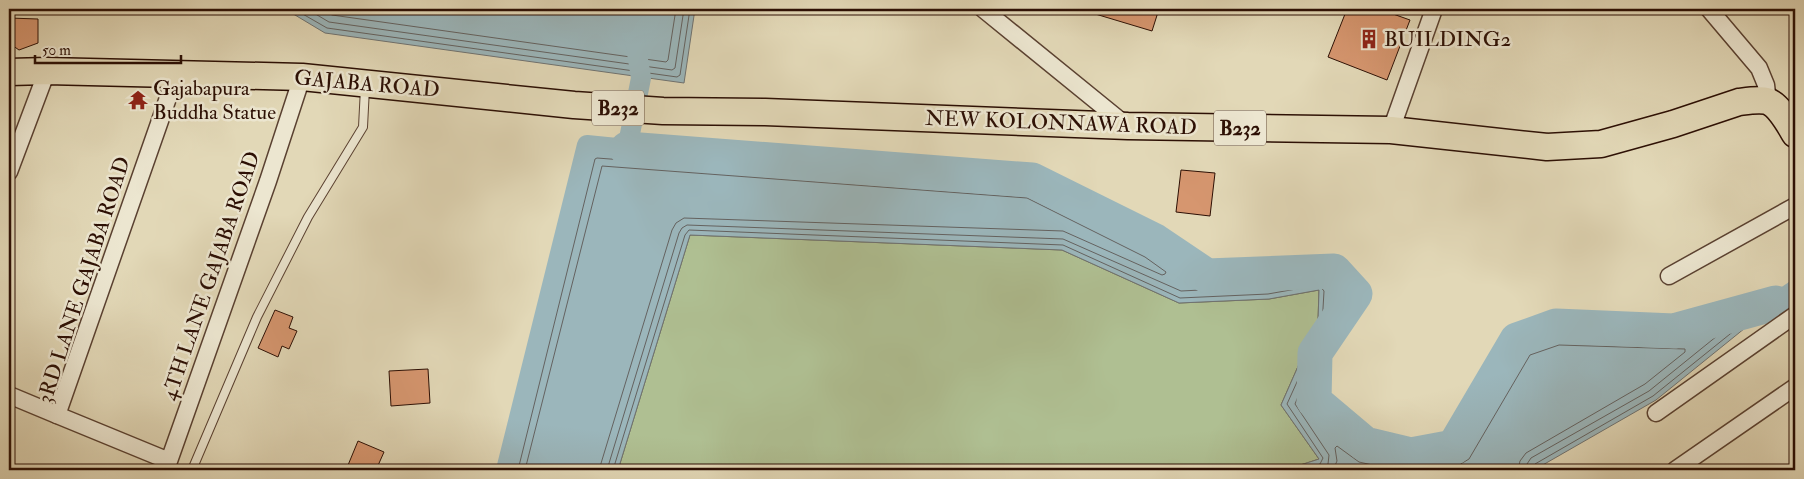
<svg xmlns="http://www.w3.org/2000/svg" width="1804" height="479" font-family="'IM FELL Double Pica',serif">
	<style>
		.green { fill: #afbf92; stroke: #6e674b }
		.water { fill: #9bb6bb; stroke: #6f7372 }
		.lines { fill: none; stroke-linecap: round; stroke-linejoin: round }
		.shore { stroke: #646260; stroke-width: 1 }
		.canal { stroke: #9bb6bb; stroke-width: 20 }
		.river { stroke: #9bb6bb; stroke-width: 35 }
		.building { fill: #d6966f; stroke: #2c0f04 }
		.lane-casing { stroke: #5a4131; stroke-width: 10 }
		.street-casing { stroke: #5a4131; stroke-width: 19 }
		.primary-casing { stroke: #2c0f04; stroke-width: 29 }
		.lane { stroke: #ece6d0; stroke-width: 8 }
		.street { stroke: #ece6d0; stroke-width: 16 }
		.primary { stroke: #e2d8b7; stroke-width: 26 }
		.labels { text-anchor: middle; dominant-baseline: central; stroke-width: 5; stroke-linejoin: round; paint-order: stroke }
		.shield { fill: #ece6d0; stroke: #665041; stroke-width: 1 }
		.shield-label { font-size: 20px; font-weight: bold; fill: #2c0f04 }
		.poi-label { font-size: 21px; fill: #2c0f04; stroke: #ece6d0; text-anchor: start }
		.street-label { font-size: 21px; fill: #2c0f04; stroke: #ece6d0 }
	</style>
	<rect width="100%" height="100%" fill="#e2d8b7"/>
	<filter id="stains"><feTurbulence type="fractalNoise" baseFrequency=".004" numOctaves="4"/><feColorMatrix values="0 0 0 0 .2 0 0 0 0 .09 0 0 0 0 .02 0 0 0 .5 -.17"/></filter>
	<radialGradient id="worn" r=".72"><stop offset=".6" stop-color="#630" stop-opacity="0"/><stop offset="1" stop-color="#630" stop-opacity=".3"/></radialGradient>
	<polygon class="green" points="690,235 1062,250 1179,303 1269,299 1319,290 1318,321 1281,405 1319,459 1285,470 618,470"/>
	<g class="water">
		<polygon points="285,9 695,9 684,83 325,33"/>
		<polygon points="587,145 1032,180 1155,241 1207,276 1334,271 1355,294 1315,353 1314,401 1366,444 1411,455 1454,447 1517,340 1556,326 1674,331 1776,303 1656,400 1534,470 1285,470 1319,459 1281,405 1318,321 1319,290 1269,299 1179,303 1062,250 690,235 618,470 506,470"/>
	</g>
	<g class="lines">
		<g class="shore">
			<polyline points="294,9 327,28 677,77 680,75 690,9"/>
			<polyline points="307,9 329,22 672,70 675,68 684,9"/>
			<polyline points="321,9 332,15 666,62 668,60 676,9"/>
			<polyline points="511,470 590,153 592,151 1031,185 1152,245 1206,281 1331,276 1348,294 1326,327 1324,328 1322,326 1324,291 1319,285 1268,294 1180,298 1063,245 689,230 685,235 613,470"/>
			<polyline points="518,470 595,159 597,158 1029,191 1149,251 1203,287 1201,290 1181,291 1063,239 687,225 682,228 679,233 607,470"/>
			<polyline points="525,470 602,166 1027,198 1145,257 1166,272 1165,274 1162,275 1063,231 684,218 676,223 672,230 599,470"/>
			<polyline points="1301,470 1320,464 1323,458 1287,404 1306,362 1310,364 1309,401 1311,406 1364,449 1411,460 1457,450 1521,344 1557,331 1674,336 1742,317 1745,318 1745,322 1653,396 1535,464 1532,470"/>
			<polyline points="1320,470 1328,464 1329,455 1295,404 1299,394 1302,395 1303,405 1306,410 1363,455 1410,466 1456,458 1462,455 1525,349 1558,337 1674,342 1715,331 1718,332 1717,336 1649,391 1531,458 1527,464 1526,470"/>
			<polyline points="1333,470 1337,461 1335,448 1337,446 1359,462 1395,470"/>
			<polyline points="1430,470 1459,465 1469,459 1530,355 1559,345 1685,349 1685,352 1645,384 1526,453 1520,461 1518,470"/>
		</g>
		<g class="canal">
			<polyline points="1776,303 1795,290"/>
			<polyline points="506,470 587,145 627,149 641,78 630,9"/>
		</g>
		<polyline class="river" points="627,149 1032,180 1155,241 1207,276 1334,271 1355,294 1315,353 1314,401 1365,444 1411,455 1454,447 1517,340 1556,326 1674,331 1776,303"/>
	</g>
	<g class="building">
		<polygon points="1093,9 1159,9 1152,31 1092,13"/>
		<polygon points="1347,9 1379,9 1410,20 1387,80 1328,57"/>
		<polygon points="9,18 38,19 38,43 19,50 9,43"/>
		<polygon points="1181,170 1215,173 1210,216 1176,212"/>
		<polygon points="275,310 293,317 289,328 297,331 289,349 282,346 278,357 258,348"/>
		<polygon points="428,369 430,403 391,406 389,371"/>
		<polygon points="358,441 384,452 376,470 346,470"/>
	</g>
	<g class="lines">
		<defs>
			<polyline id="lane" points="192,470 257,317 308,217 363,127 365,88"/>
			<g id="street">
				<polyline points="983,9 1127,126"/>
				<polyline points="1709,9 1759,68 1766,85 1768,102"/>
				<polyline points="176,75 57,415 169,461 268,181 302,77"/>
				<polyline points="1391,130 1434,9"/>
				<polyline points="9,172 47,71"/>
				<polyline points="1669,276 1795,206"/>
				<polyline points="9,395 57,415"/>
				<polyline points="1656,413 1795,315"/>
				<polyline points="1675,470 1795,387"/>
			</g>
			<path id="primary" d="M9 72 47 71 302 77 574 105 663 111 765 112 1128 126 1391 130 1547 147 1601 144 1673 124 1739 102C1747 101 1759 99 1767 101 1779 105 1789 124 1795 134"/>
		</defs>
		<use href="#lane" class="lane-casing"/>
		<use href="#street" class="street-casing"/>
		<use href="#primary" class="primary-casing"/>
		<use href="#lane" class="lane"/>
		<use href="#street" class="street"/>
		<use href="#primary" class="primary"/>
	</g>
	<defs>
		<symbol id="building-bare" viewBox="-9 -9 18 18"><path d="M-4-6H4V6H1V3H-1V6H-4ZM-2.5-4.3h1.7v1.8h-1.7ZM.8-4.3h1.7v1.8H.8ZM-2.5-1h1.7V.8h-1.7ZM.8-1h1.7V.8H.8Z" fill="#8f2418" stroke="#ece6d0" stroke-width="2.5" paint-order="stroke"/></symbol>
		<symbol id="temple-bare" viewBox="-9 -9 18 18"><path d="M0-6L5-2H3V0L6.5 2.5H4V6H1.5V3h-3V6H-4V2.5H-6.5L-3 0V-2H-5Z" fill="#8f2418" stroke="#ece6d0" stroke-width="2.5" paint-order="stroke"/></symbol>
	</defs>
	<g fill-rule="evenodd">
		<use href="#building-bare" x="1355" y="25" width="28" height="28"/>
		<use href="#temple-bare" x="124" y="86" width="28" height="28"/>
	</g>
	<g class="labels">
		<g class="shield">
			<rect x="592" y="90.5" width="52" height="35" rx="4"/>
			<rect x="1214" y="110.5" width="52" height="35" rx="4"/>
		</g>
		<g class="shield-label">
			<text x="618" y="108">B232</text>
			<text x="1240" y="128">B232</text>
		</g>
		<g class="poi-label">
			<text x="1384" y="39">BUILDING2</text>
			<text x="153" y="88">Gajabapura<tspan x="153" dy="24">Buddha Statue</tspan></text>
		</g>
		<g class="street-label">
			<text transform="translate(367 84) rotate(5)">GAJABA ROAD</text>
			<text transform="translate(1061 123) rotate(2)">NEW KOLONNAWA ROAD</text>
			<text transform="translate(211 276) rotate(-71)">4TH LANE GAJABA ROAD</text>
			<text transform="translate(84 280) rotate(-72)">3RD LANE GAJABA ROAD</text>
		</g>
	</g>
	<rect width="1804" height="479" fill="none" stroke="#e2d8b7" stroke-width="30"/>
	<rect x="10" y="10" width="1784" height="459" fill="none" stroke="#2c0f04" stroke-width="2.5"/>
	<rect x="15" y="15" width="1774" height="449" fill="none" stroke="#2c0f04"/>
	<path d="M35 55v8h146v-8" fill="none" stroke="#2c0f04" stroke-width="2.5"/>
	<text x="42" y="55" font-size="15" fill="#2c0f04" stroke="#ece6d0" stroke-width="4" paint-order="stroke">50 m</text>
	<rect width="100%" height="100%" filter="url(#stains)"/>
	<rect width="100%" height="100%" fill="url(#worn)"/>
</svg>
